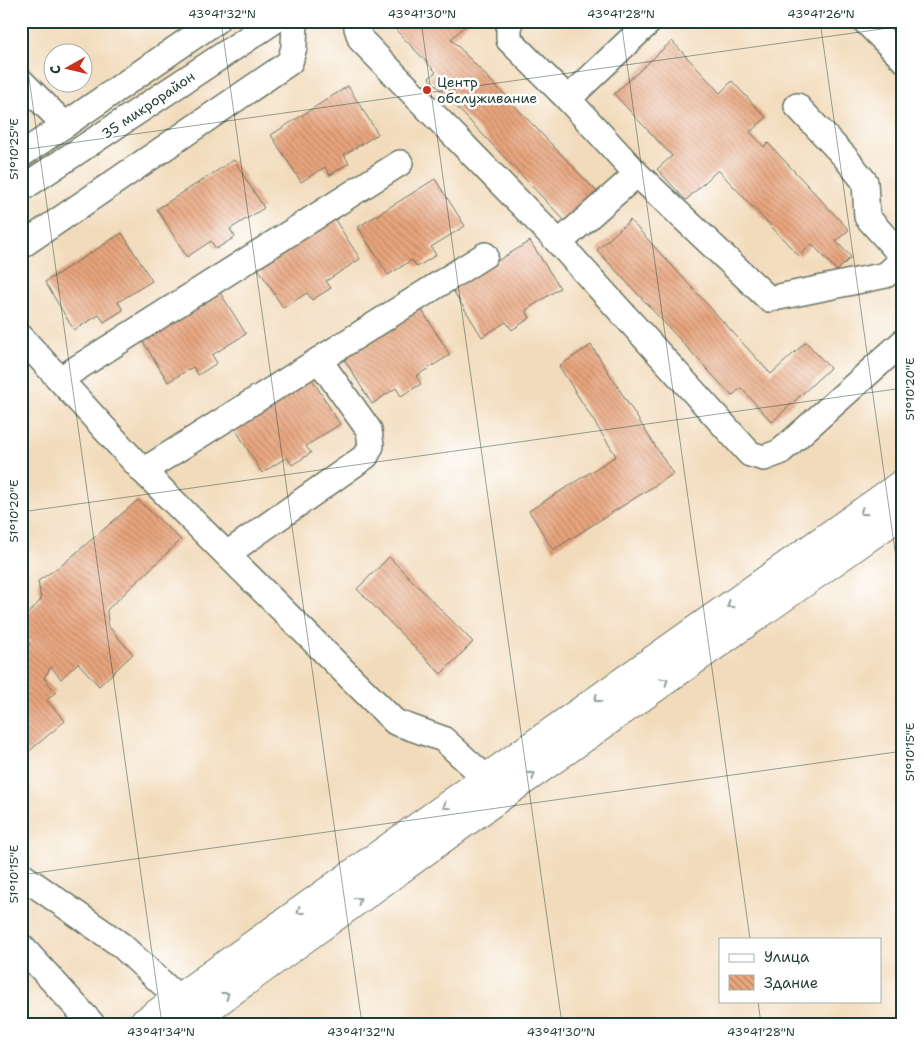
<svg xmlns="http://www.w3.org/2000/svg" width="924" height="1045" font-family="'Shantell Sans',sans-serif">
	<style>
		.building { fill: url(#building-back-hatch) }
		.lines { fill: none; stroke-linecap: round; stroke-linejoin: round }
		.minor-casing { stroke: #697463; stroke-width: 28 }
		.major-casing { stroke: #697463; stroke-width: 30 }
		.minor { stroke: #fff; stroke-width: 25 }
		.major { stroke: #fff; stroke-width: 28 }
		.oneway { stroke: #8f9e9a }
		.ticks { fill: none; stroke: #1f3d34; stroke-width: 1; stroke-opacity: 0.45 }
		.poi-dot { fill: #c8321e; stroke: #fff; stroke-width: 2 }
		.labels { text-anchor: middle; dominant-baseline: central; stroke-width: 5; stroke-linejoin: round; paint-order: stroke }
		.poi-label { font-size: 14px; fill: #1f3d34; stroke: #fff; text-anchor: start }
		.street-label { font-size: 14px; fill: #1f3d34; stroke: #fff }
		.neatline { fill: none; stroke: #1f3d34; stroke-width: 2 }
		.ticks-label { font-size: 12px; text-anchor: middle; fill: #1f3d34 }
	</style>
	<defs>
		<pattern id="building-back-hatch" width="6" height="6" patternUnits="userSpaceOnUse" patternTransform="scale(1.25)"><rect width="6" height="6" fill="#e8a47d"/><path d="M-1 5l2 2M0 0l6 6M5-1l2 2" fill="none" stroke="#bb8767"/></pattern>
	</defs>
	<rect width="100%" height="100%" fill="#fff"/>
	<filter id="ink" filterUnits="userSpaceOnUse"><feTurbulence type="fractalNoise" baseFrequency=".02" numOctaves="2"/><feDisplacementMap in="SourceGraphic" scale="10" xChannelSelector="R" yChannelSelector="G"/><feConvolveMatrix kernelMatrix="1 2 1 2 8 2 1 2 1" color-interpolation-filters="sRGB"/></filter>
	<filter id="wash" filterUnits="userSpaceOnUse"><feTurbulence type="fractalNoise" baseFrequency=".0096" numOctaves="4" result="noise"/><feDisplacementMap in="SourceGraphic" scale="20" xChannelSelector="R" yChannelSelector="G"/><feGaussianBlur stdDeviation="1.12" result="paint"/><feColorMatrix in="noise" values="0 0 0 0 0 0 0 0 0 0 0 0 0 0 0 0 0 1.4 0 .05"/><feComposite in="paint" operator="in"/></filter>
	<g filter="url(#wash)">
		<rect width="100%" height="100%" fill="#f2dbbb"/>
		<g id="blocks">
			<g class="building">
				<polygon points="406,21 470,21 451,39 597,192 566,222 429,78 436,72 396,30"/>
				<polygon points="672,41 720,93 732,81 766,118 750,132 764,147 768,143 849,230 836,241 851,257 837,271 812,244 799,256 718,170 686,200 657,169 672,156 614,94"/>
				<polygon points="348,86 378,134 344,155 349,163 330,175 325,167 301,182 271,135"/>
				<polygon points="234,160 264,208 230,229 235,237 216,249 211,241 187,257 157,209"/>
				<polygon points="435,179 465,226 431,247 436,255 417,267 412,260 388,275 358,227"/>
				<polygon points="330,212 360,259 326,281 331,288 312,300 307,293 283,308 253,260"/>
				<polygon points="630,220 771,374 806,342 830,368 772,422 741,388 732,396 597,250"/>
				<polygon points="122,233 152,281 118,302 123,310 104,322 99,315 74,330 45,282"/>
				<polygon points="530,241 560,288 526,310 530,318 512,330 506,322 482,337 452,289"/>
				<polygon points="216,286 246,334 212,355 217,363 198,375 193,367 168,382 139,335"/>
				<polygon points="420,307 450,355 416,376 421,384 401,396 396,388 372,404 342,356"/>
				<polygon points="591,345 673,474 553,550 529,511 616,456 559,366"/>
				<polygon points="310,376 340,424 306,446 311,453 292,465 287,457 262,473 233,425"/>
				<polygon points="138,500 181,540 107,610 108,626 133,654 99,686 78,663 61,679 51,667 44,678 56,692 47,700 65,721 21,758 21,654 31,644 21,633 21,621 41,600 38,581 63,564"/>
				<polygon points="389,557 473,642 441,674 357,589"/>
			</g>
		</g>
	</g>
	<g filter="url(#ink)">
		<use href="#blocks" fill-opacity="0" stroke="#697463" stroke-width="1"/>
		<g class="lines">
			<defs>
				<g id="minor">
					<polyline points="360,21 357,28 361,40 559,243 750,454 764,458 780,452 903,342"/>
					<polyline points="509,21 509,40 568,99 637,174 769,299 886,275 903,259"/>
					<polyline points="865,21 903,59"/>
					<polyline points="21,81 65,125"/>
					<polyline points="568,99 650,21"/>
					<polyline points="797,106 845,157 865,182 867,217 903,257"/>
					<polyline points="21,155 216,21"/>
					<polyline points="21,189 274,21"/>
					<polyline points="559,243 637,174"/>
					<polyline points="21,246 290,62 294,47 295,21"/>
					<polyline points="21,337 143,471 395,722 443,739 486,778 499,792"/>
					<polyline points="60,379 400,163"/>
					<polyline points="143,471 485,255"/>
					<polyline points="227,554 366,456 371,446 369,430 319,360"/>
					<polyline points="21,875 121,945 178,998"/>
					<polyline points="21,946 92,1024"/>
				</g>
				<g id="major">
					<polyline points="142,1024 486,778 903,483"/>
					<polyline points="187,1024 502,796 903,513"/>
				</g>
			</defs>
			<use href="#minor" class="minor-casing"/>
			<use href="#major" class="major-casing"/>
			<use href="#minor" class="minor"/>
			<use href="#major" class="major"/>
		</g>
		<defs><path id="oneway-chevron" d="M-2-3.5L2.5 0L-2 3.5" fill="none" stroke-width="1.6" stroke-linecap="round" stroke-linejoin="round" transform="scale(1.25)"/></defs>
		<g class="oneway">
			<use href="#oneway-chevron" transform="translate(863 512) rotate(145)"/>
			<use href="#oneway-chevron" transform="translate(730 605) rotate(145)"/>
			<use href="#oneway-chevron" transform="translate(665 681) rotate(-35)"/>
			<use href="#oneway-chevron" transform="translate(597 699) rotate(145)"/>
			<use href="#oneway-chevron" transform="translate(532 775) rotate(-35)"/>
			<use href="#oneway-chevron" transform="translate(446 806) rotate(144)"/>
			<use href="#oneway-chevron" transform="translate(358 900) rotate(-36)"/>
			<use href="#oneway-chevron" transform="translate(300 911) rotate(144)"/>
			<use href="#oneway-chevron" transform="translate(226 995) rotate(-36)"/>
		</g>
	</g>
	<path class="ticks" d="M21 21 162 1024M221 21 362 1024M421 21 562 1024M621 21 750 939M820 21 903 607M21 150 903 26M21 512 903 388M21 875 903 751M758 1001 761 1024"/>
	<circle class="poi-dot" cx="427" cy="90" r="5"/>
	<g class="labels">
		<g class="poi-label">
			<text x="437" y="82">Центр<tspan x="437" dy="16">обслуживание</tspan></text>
		</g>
		<g class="street-label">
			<text transform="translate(148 105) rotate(-34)">35 микрорайон</text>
		</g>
	</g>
	<rect width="924" height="1045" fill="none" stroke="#fff" stroke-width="55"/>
	<rect x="719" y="938" width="162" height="65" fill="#ffffff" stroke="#a5b1ae"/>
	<rect x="729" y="954" width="25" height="8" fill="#ffffff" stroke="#a5b1ae"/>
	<text x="764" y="962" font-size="15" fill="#1f3d34">Улица</text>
	<rect x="729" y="975" width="25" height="15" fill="url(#building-back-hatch)" stroke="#a5b1ae"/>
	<text x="764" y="988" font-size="15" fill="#1f3d34">Здание</text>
	<g transform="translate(68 68) rotate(262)"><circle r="24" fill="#ffffff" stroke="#a5b1ae"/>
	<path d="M0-4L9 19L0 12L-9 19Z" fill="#c8321e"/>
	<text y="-8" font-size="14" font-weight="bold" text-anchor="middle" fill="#1f3d34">С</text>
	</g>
	<rect x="28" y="28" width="868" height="990" class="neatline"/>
	<g class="ticks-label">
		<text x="222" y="18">43°41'32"N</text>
		<text x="422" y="18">43°41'30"N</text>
		<text x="621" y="18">43°41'28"N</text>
		<text x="821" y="18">43°41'26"N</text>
		<text transform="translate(14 149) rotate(-90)" y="4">51°10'25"E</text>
		<text transform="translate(910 389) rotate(-90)" y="4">51°10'20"E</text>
		<text transform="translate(14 511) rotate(-90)" y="4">51°10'20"E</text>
		<text transform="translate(910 752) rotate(-90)" y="4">51°10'15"E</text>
		<text transform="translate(14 874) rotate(-90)" y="4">51°10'15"E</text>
		<text x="161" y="1036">43°41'34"N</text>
		<text x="361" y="1036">43°41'32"N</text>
		<text x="561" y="1036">43°41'30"N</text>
		<text x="761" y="1036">43°41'28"N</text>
	</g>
</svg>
